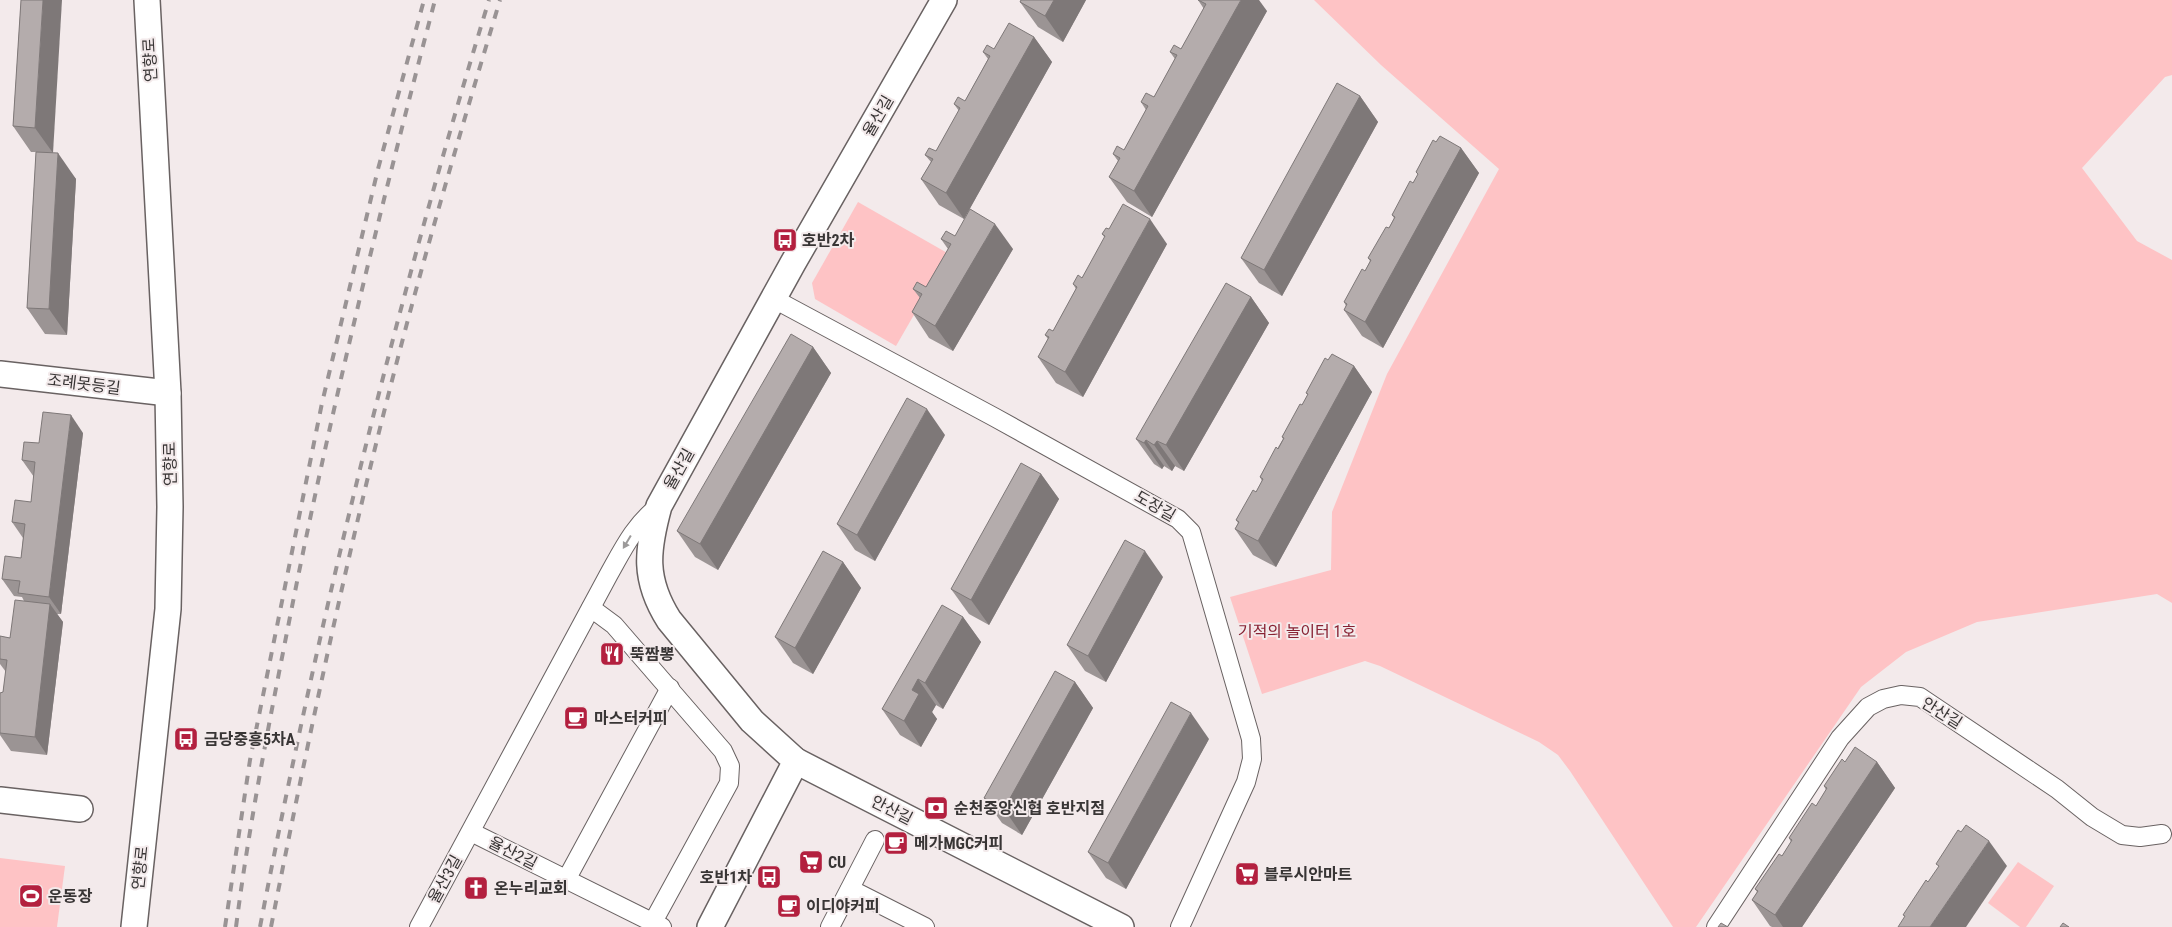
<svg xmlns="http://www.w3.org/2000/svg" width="2172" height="927" font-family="'Roboto Condensed','Noto Sans KR',sans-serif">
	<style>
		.green { fill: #fec3c5 }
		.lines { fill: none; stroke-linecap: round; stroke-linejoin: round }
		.street-casing { stroke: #696262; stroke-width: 20 }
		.secondary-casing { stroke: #696262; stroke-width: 28 }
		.street { stroke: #fff; stroke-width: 18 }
		.secondary { stroke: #fff; stroke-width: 25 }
		.rail { stroke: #999394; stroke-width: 4; stroke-dasharray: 9 9; stroke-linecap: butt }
		.wall { fill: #9b9494 }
		.shaded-wall { fill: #7e7878 }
		.building { fill: #b4acac; stroke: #7e7878 }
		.oneway { fill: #9c9a9a }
		.labels { text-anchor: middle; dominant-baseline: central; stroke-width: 4; stroke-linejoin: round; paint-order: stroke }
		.street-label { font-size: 16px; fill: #383535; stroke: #f3eaeb }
		.poi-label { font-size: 16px; font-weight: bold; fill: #383535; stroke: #f3eaeb; text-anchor: start }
		.park-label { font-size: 16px; fill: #823; stroke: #f3eaeb }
	</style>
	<rect width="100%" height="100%" fill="#f3eaeb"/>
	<g class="green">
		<polygon points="1314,0 2172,0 2172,75 2165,77 2082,168 2137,241 2172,260 2172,603 2157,594 1977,622 1906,652 1861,687 1696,927 1673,927 1570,771 1558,755 1539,742 1380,666 1365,661 1262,694 1230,597 1331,570 1332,512 1387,374 1499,169 1381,65"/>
		<polygon points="858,202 949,254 896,346 815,299 812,283"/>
		<polygon points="0,858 65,866 57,927 0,927"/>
		<polygon points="2018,862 2054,886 2026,927 2020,927 1988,903"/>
	</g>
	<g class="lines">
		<defs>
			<g id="street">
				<polyline points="774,299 994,417 1178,519 1191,532 1251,739 1252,759 1246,782 1180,927"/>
				<polyline points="591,608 614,625 723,751 730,766 729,783 653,922"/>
				<polyline points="471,832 662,927"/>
				<polyline points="566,880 670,688"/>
				<polyline points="850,889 925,927"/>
				<path d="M419 927 609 574C623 549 635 524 659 506"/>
				<polyline points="830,927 875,840"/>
				<polyline points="1716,927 1840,738 1868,707 1883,699 1901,695 1920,697 2057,789 2092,817 2122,835 2140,837 2162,834"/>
			</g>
			<g id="secondary">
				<polyline points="0,374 168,393"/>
				<polyline points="796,761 1121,927"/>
				<polyline points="0,800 80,809"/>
				<polyline points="134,927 168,609 170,507 168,393 147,0"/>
				<path d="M710 927 796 761 752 721 669 620C643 579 647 550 659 506L793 263 944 0"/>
			</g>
		</defs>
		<use href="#street" class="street-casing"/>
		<use href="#secondary" class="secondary-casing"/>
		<use href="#street" class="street"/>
		<use href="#secondary" class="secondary"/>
		<g class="rail">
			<polyline points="225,927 250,760 322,403 378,169 424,0"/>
			<path d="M236 927C249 825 269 723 289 622 330 413 381 206 435 0"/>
			<path d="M260 927C320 614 396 305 489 0"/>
			<path d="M271 927C308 740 347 554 395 369 427 245 463 123 500 0"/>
		</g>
	</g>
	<g class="wall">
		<polygon points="21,0 53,153 76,179 67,335 45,334 27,308 36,152 31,152 13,126"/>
		<polygon points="1021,0 1086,0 1063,42 1038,27 1020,2"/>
		<polygon points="1198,0 1267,11 1152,217 1127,202 1109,177 1118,161 1113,154 1124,150 1146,110 1141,102 1154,97 1175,59 1170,52 1181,49 1204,9"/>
		<polygon points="1034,37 1052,62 964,219 939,205 921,179 931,162 925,155 936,151 959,111 954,104 965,101 988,59 983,52 994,49"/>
		<polygon points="1360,96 1378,122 1282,296 1259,283 1241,258"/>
		<polygon points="1436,142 1461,148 1479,173 1383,348 1362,336 1344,310 1346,306 1344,302 1365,271 1370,261 1368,258 1389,228 1394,218 1392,215 1413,183 1418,175 1416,172"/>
		<polygon points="1109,229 1167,244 1083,397 1056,383 1038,357 1048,339 1045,335 1053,331 1076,289 1073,284 1082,278 1105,238 1102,234"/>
		<polygon points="955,236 1013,249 953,351 929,338 912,312 920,298 913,289 926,287 948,249 941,239"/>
		<polygon points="1251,297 1269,323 1184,471 1175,466 1172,471 1164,466 1162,469 1154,464 1136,439"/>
		<polygon points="813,347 831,373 718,570 695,557 677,531"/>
		<polygon points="1354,366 1372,392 1276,567 1253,555 1235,529 1238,523 1236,520 1256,492 1262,481 1260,477 1283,439 1282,437 1308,395 1306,393"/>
		<polygon points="83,433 61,614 57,614 63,622 47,755 11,751 0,735 0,693 3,692 6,672 0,664 0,636 10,638 24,601 22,597 14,596 2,579 21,558 23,538 12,522 31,502 34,477 22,460 39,443"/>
		<polygon points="945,435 875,561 855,550 837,524"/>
		<polygon points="1041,474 1059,499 989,625 969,614 951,589"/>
		<polygon points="843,562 861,588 813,674 793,663 775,637"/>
		<polygon points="1163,577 1106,682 1085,671 1067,645"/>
		<polygon points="963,617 981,642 943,709 936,705 932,712 937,719 921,747 900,735 882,709"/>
		<polygon points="1075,682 1093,708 1022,835 1002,823 984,798"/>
		<polygon points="1209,739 1126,889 1106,878 1088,852"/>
		<polygon points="1845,762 1877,762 1895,788 1802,927 1772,927 1770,926 1752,900 1757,892 1755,889 1782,856 1791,842 1789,838 1816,806 1826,790 1824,786"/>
	</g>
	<g class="shaded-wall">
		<polygon points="43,0 62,0 53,153 35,128"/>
		<polygon points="1054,0 1086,0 1063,42 1045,16"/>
		<polygon points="1241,0 1259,0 1267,11 1152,217 1134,191"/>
		<polygon points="1034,37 1052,62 964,219 946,193"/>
		<polygon points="1360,96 1378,122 1282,296 1264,270"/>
		<polygon points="1461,148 1479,173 1383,348 1365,322"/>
		<polygon points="58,153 76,179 67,335 49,309"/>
		<polygon points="1150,219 1167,244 1083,397 1065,372"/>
		<polygon points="995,224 1013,249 953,351 935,326"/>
		<polygon points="1251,297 1269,323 1184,471 1166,445"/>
		<polygon points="813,347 831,373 718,570 700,544"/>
		<polygon points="1354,366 1372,392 1276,567 1258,541"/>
		<polygon points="927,409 945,435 875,561 857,535"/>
		<polygon points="71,415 83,433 61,614 49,597"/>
		<polygon points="1146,440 1164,466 1162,469 1144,443"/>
		<polygon points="1157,441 1175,466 1172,471 1154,445"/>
		<polygon points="1041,474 1059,499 989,625 971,600"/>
		<polygon points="1145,551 1163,577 1106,682 1088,656"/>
		<polygon points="843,562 861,588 813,674 795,648"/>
		<polygon points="50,604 63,622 47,755 35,737"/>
		<polygon points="963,617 981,642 943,709 925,683"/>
		<polygon points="918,679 936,705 932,712 937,719 921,747 904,721 912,690"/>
		<polygon points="1075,682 1093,708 1022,835 1004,809"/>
		<polygon points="1191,713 1209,739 1126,889 1108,863"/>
		<polygon points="1877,762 1895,788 1802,927 1783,927 1775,915"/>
		<polygon points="1989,841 2007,866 1966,927 1930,927"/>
	</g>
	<g class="building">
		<polygon points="21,0 43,0 35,128 13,126"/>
		<polygon points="1021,0 1054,0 1045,16 1020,2"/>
		<polygon points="1198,0 1241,0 1134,191 1109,177 1120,158 1113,154 1117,146 1124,150 1148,106 1141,102 1146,93 1154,97 1177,55 1170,52 1174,45 1181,49 1206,4"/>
		<polygon points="1009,23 1034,37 946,193 921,179 933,159 925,155 929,148 936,151 960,108 954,104 958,97 965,101 990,56 983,52 987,45 994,49"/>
		<polygon points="1337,83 1360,96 1264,270 1241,258"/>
		<polygon points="1440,136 1461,148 1365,322 1344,310 1347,304 1344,302 1362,269 1365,271 1371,260 1368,258 1386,227 1389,228 1395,217 1392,215 1410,181 1413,183 1418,174 1416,172 1433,140 1436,142"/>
		<polygon points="36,152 58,153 49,309 27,308"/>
		<polygon points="1123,204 1150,219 1065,372 1038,357 1049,337 1045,335 1049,329 1053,331 1077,287 1073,284 1078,275 1082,278 1105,236 1102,234 1106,228 1109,229"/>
		<polygon points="970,209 995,224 935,326 912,312 922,294 913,289 917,282 926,287 951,244 941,239 946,231 955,236"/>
		<polygon points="1226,283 1251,297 1166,445 1157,441 1154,445 1146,440 1144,443 1136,439"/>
		<polygon points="791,334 813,347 700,544 677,531"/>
		<polygon points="1332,354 1354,366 1258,541 1235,529 1239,522 1236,520 1253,490 1256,492 1263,479 1260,477 1276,447 1278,449 1284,438 1282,437 1300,404 1302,405 1308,394 1306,393 1325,358 1328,360"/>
		<polygon points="907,398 927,409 857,535 837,524"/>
		<polygon points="43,412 71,415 49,597 18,593 20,581 2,579 5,556 21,558 25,524 12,522 15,500 31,502 35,462 22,460 24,442 39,443"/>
		<polygon points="1021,463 1041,474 971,600 951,589"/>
		<polygon points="1125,540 1145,551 1088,656 1067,645"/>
		<polygon points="823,551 843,562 795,648 775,637"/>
		<polygon points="15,600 50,604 35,737 0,733 0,693 3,692 7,660 0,659 0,636 10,638"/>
		<polygon points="942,605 963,617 925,683 918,679 912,690 919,694 904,721 882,709"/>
		<polygon points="1055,671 1075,682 1004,809 984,798"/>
		<polygon points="1171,702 1191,713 1108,863 1088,852"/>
		<polygon points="1855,747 1877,762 1775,915 1752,900 1758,891 1755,889 1779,854 1782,856 1792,840 1789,838 1812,803 1816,806 1827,788 1824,786 1842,759 1845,762"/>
		<polygon points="1966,825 1989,841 1930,927 1898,927 1905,916 1903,915 1926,880 1928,882 1939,866 1936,864 1958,830 1961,832"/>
		<polygon points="1721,923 1728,927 1718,927"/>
		<polygon points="2063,923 2069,927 2060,927"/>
	</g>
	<defs><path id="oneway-solid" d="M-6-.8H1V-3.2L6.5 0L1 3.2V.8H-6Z" transform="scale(1.25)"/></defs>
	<use class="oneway" href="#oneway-solid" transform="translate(627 542) rotate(121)"/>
	<defs>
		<symbol id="bus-square" viewBox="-11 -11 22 22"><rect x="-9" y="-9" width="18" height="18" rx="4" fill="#b3203f" stroke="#f3eaeb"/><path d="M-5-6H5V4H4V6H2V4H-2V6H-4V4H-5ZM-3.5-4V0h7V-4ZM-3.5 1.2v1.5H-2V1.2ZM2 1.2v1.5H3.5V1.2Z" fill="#fff"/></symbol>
		<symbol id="restaurant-square" viewBox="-11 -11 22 22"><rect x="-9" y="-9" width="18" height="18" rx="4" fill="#b3203f" stroke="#f3eaeb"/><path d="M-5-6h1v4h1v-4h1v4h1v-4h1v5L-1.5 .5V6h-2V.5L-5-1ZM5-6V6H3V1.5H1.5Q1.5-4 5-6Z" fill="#fff"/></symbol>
		<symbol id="cafe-square" viewBox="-11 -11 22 22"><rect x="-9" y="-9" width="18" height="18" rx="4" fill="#b3203f" stroke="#f3eaeb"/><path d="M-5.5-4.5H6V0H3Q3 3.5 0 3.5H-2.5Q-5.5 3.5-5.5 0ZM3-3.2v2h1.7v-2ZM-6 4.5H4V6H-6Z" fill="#fff"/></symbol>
		<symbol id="bank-square" viewBox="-11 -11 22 22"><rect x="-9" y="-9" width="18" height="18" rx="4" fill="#b3203f" stroke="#f3eaeb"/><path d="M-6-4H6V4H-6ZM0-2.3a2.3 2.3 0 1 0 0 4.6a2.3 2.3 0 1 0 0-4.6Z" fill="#fff"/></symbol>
		<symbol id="supermarket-square" viewBox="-11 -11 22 22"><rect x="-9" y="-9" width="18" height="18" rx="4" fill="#b3203f" stroke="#f3eaeb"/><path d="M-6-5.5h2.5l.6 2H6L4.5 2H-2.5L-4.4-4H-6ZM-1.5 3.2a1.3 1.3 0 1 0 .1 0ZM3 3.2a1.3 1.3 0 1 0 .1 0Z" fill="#fff"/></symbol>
		<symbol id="church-square" viewBox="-11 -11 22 22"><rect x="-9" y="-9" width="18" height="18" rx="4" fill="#b3203f" stroke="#f3eaeb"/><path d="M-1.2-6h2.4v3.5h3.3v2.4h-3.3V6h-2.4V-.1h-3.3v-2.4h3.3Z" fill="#fff"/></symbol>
		<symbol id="stadium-square" viewBox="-11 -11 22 22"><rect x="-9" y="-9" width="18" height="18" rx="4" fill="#b3203f" stroke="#f3eaeb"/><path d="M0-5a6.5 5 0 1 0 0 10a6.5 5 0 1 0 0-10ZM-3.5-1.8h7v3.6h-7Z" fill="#fff"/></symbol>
	</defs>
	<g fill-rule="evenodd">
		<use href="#bus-square" x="771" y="226" width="28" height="28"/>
		<use href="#restaurant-square" x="598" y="640" width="28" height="28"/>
		<use href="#cafe-square" x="562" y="704" width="28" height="28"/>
		<use href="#bus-square" x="172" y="725" width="28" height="28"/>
		<use href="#bank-square" x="922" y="794" width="28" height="28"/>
		<use href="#cafe-square" x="882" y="829" width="28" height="28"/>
		<use href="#supermarket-square" x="797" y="848" width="28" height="28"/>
		<use href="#supermarket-square" x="1233" y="860" width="28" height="28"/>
		<use href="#bus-square" x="755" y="863" width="28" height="28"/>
		<use href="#church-square" x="462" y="874" width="28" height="28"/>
		<use href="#stadium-square" x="17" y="882" width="28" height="28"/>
		<use href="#cafe-square" x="775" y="892" width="28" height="28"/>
	</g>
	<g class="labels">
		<g class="street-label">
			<text transform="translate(150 60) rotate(-93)">연향로</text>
			<text transform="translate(878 116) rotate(-60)">율산길</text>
			<text transform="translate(84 384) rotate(7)">조례못등길</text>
			<text transform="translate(170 464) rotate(-91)">연향로</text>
			<text transform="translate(679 469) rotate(-61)">율산길</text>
			<text transform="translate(1155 506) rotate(30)">도장길</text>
			<text transform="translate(1942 713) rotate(32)">안산길</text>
			<text transform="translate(892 810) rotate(27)">안산길</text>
			<text transform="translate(513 853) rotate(27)">율산2길</text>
			<text transform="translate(140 868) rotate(-84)">연향로</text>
			<text transform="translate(445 879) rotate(-61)">율산3길</text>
		</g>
		<g class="poi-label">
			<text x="802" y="240">호반2차</text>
			<text x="630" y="654">뚝짬뽕</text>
			<text x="594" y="718">마스터커피</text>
			<text x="204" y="739">금당중흥5차A</text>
			<text x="954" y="808">순천중앙신협 호반지점</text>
			<text x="914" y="843">메가MGC커피</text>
			<text x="828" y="862">CU</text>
			<text x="1264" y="874">블루시안마트</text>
			<text x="752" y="877" text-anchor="end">호반1차</text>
			<text x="494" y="888">온누리교회</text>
			<text x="48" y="896">운동장</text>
			<text x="806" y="906">이디야커피</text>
		</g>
		<g class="park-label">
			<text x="1297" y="631">기적의 놀이터 1호</text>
		</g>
	</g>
</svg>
